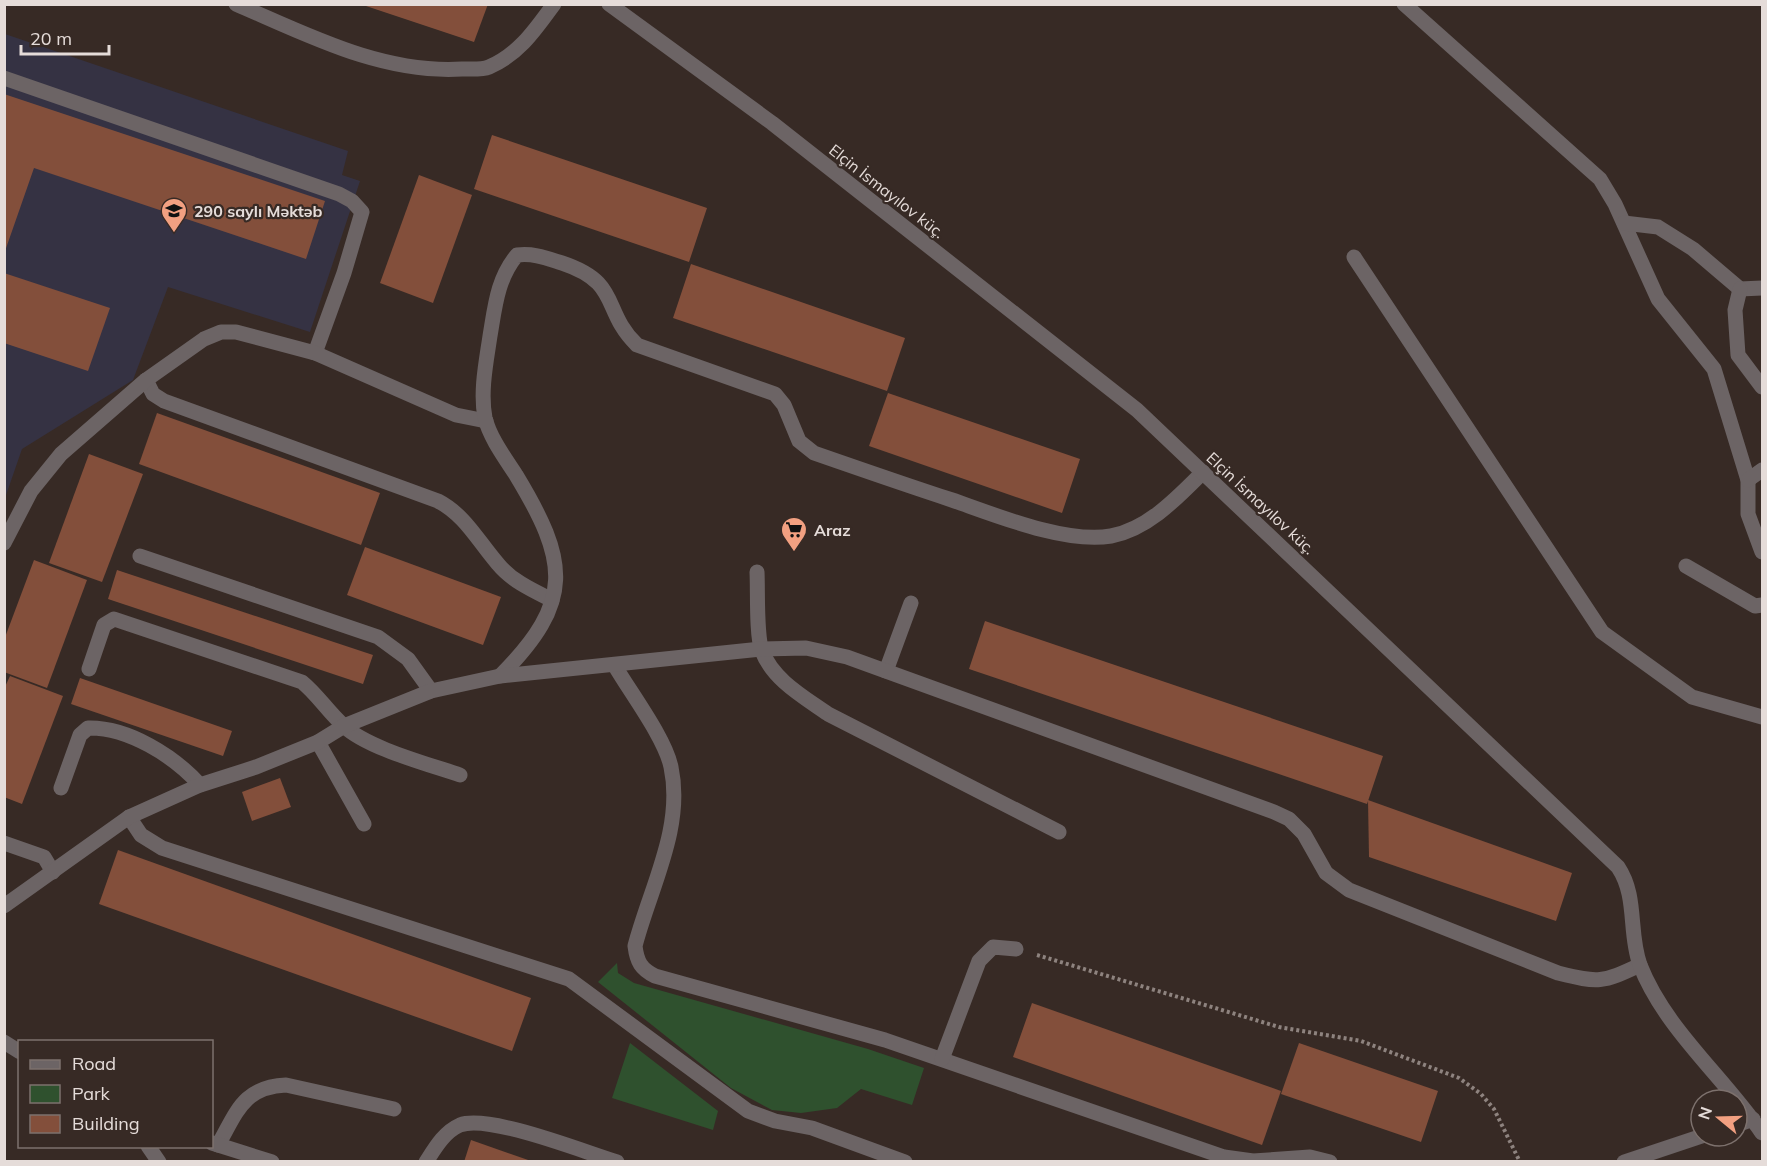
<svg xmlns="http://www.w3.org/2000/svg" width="1767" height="1166" font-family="Mulish,sans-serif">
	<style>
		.education { fill: #353243 }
		.green { fill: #2f512e }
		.building { fill: #834f3b }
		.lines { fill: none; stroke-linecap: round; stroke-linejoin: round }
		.path { stroke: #8e837f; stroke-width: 4; stroke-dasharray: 3 3; stroke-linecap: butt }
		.lane { stroke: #6c6465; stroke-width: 15 }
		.street { stroke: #6c6465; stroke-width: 15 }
		.labels { text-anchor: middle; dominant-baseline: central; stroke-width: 4.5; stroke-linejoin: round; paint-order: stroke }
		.street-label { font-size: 16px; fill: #e5dcd9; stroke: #372a25 }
		.poi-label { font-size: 16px; font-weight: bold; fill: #e5dcd9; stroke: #372a25; text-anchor: start }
	</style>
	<rect width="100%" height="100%" fill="#372a25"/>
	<polygon class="education" points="5,34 348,151 342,175 360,181 310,332 168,287 133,380 22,449 5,498"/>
	<g class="green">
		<polygon points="617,963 618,973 634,983 868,1049 924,1068 912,1105 861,1089 837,1108 801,1113 772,1110 731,1088 598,982"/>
		<polygon points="630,1043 718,1111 713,1130 612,1098"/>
	</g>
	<g class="building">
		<polygon points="360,4 488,4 474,42"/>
		<polygon points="4,94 325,201 306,259 34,168 4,254"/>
		<polygon points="492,135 707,208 689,262 474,189"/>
		<polygon points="419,175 472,195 433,303 380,283"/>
		<polygon points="691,264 905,338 887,391 673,318"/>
		<polygon points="4,273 110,308 88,371 4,343"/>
		<polygon points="888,393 1080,459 1062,513 869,446"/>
		<polygon points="157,413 380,493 361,545 139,464"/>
		<polygon points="89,454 143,474 102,582 49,563"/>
		<polygon points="365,547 501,597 483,645 347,595"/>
		<polygon points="34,560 87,580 47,688 4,672 4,640"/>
		<polygon points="117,570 373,655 363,684 108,599"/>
		<polygon points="985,621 1383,756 1367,804 969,669"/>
		<polygon points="10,676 63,696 22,804 4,797 4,689"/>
		<polygon points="80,678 232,731 223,756 71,704"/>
		<polygon points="280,778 291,807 252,821 242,792"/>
		<polygon points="1368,800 1572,873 1556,921 1369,857"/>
		<polygon points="118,850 531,998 512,1051 99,904"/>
		<polygon points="1032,1003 1281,1091 1262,1145 1013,1057"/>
		<polygon points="1299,1043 1438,1091 1421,1142 1281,1094"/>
		<polygon points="471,1140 531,1161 531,1162 464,1162"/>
	</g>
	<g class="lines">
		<polyline class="path" points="1037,955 1279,1027 1361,1041 1459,1078 1481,1094 1494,1109 1520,1162"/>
		<g class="lane">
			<path d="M236 4C308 35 382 74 462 69 471 69 482 70 489 67 519 54 535 30 554 4"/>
			<polyline points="4,78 339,194 352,201 362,212 344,273 315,353"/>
			<path d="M146 380 153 394 164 401 438 501C465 515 478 541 498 564 512 581 532 590 552 600"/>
			<polyline points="4,543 31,491 61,454 146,380 204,339 221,332 236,332 315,353 456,415 486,421"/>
			<polyline points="140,556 378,637 408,659 431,691"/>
			<path d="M757 572C758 590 756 635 762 651 773 680 804 697 828 714L1059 832"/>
			<path d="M615 666C630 692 665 738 671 767 684 828 650 888 635 946 637 962 641 969 655 976L885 1040 1224 1157 1253 1161 1310 1157 1330 1162"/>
			<path d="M89 669 104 625 114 619 302 682C318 695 328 712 344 726 367 748 428 764 460 775"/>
			<polyline points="886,671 911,603"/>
			<path d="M500 676C575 601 568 561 516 475 505 458 490 438 485 418 480 392 486 363 490 336 495 307 497 279 517 255 534 253 546 258 562 263 622 283 601 310 637 345L775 394 784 405 799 441 814 453C860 469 906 485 952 500 995 515 1066 544 1111 536 1148 529 1177 498 1203 472"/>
			<polyline points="318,742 364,824"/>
			<path d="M61 788 80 735 88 728C128 727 174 756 200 785"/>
			<polyline points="129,817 141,835 162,848 569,979 748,1111 775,1121 812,1128 905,1162"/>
			<polyline points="4,843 44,857 53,872"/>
			<path d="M4 906 129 817 200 785 256 767 318 742 344 726 431 691 500 676 761 649 806 648 847 657 1274 812 1289 819 1304 834 1326 873 1349 890 1558 973C1599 983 1602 983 1640 965"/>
			<polyline points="942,1059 979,961 993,947 1016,949"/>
			<polyline points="1737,1125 1753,1119"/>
			<path d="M218 1145C237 1112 243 1087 286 1085L394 1109"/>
			<polyline points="148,1146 159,1162"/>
			<path d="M426 1162C435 1148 444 1132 460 1125 489 1114 584 1152 617 1162"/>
			<polyline points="1624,1162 1702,1136"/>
		</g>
		<g class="street">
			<path d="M609 4 772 123 1137 410 1618 867C1638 897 1628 932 1640 965 1665 1029 1724 1077 1762 1133"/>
			<polyline points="1404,4 1600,179 1615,204 1658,299 1714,369 1748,480 1748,514 1762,552"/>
			<polyline points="1624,223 1658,227 1693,249 1740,289 1762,288"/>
			<polyline points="1354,257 1602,632 1692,697 1762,717"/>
			<polyline points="1740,289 1735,310 1738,355 1762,387"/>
			<polyline points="1748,480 1762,470"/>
			<polyline points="1686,566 1755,606 1762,605"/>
			<polyline points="4,1042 20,1052"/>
			<polyline points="212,1143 272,1162"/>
		</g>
	</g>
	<defs>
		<symbol id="school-pin" viewBox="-11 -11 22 30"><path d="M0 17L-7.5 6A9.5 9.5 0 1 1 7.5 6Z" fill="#f2a081" stroke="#372a25"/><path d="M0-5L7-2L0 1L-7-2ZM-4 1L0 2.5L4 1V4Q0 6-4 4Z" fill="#111"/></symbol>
		<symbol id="supermarket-pin" viewBox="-11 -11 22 30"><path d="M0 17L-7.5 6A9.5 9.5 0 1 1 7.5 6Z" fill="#f2a081" stroke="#372a25"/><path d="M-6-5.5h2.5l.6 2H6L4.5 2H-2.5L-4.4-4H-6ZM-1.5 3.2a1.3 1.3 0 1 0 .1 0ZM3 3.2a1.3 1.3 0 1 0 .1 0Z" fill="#111"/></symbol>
	</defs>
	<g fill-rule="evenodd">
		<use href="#school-pin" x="159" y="196" width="30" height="40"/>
		<use href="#supermarket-pin" x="779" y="515" width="30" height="40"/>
	</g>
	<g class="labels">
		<g class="street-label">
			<text transform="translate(887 191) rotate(38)">Elçin İsmayılov küç.</text>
			<text transform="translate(1261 503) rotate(43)">Elçin İsmayılov küç.</text>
		</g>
		<g class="poi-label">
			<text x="194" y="211">290 saylı Məktəb</text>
			<text x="814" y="530">Araz</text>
		</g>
	</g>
	<rect width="1767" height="1166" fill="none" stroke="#e5dcd9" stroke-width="12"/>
	<rect x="18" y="1040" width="195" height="108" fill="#372a25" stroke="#7d716d" stroke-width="1.5"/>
	<rect x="30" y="1060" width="30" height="9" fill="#6c6465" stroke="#7d716d" stroke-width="1.5"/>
	<text x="72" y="1070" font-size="18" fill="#e5dcd9">Road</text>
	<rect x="30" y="1085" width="30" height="18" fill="#2f512e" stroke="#7d716d" stroke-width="1.5"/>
	<text x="72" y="1100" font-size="18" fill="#e5dcd9">Park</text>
	<rect x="30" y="1115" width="30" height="18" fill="#834f3b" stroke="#7d716d" stroke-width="1.5"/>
	<text x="72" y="1130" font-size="18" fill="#e5dcd9">Building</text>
	<g transform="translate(1719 1118) rotate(289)"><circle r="28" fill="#372a25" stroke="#7d716d" stroke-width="1.5"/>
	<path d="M0-4.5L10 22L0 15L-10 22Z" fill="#f2a081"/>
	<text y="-9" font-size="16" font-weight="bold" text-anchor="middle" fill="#e5dcd9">N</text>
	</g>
	<path d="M21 45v9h88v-9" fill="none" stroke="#e5dcd9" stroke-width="3"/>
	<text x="30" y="45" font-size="18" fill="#e5dcd9" stroke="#372a25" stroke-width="4.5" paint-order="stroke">20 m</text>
</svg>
